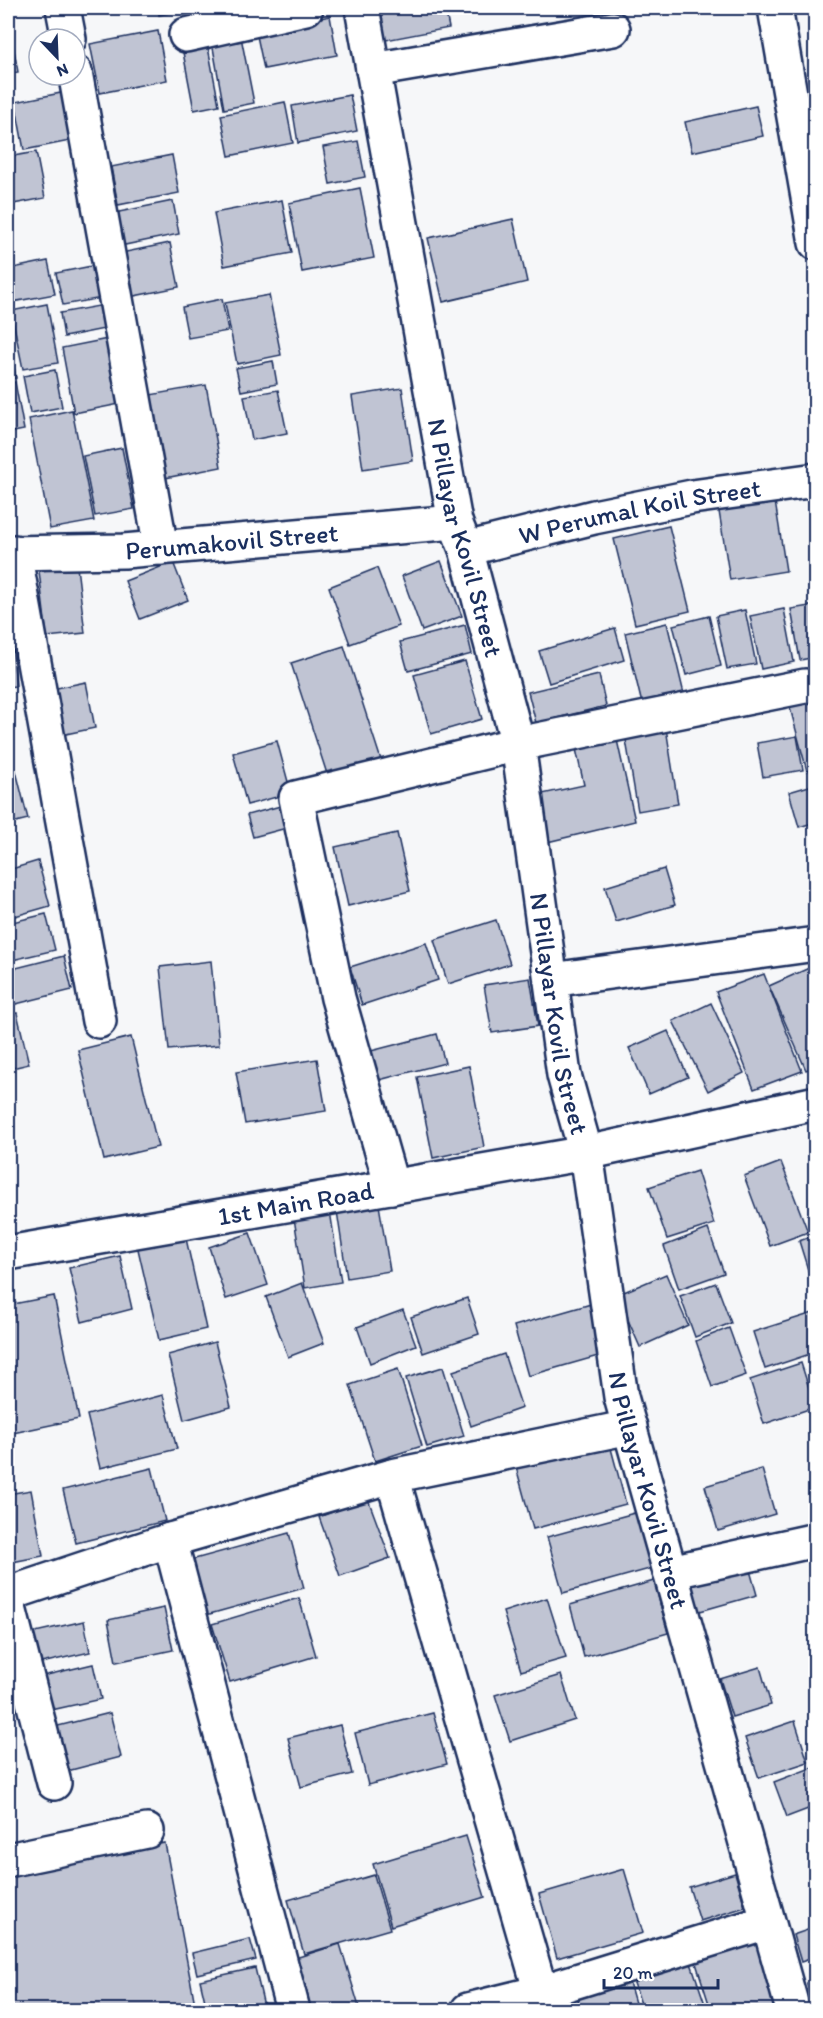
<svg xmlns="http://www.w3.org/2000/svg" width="823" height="2018" font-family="Itim,sans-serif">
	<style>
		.building { fill: #c0c4d3; stroke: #1b2f5e; stroke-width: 1.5 }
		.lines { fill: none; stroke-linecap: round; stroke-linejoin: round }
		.minor-casing { stroke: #1b2f5e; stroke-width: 38 }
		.minor { stroke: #fff; stroke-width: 33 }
		.labels { text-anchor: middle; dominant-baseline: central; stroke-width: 4.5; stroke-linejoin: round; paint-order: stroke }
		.street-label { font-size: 26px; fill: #1b2f5e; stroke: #fff }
	</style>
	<rect width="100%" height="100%" fill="#f6f7f9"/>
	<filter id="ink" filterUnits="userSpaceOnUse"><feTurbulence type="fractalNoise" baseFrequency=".0167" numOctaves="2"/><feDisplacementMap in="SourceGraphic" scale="12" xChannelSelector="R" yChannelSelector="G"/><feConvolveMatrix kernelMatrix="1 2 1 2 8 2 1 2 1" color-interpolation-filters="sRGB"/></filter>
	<g filter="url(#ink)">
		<g class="building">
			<polygon points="158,8 196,8 159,15"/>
			<polygon points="374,8 445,8 449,28 381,41"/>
			<polygon points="330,16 337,55 264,69 256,31"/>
			<polygon points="10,28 18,72 8,74 8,29"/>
			<polygon points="158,31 167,80 100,93 90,44"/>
			<polygon points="241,37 254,103 224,109 212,42"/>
			<polygon points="207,42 219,105 194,110 182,47"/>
			<polygon points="66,92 75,140 24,150 15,102"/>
			<polygon points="350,95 357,131 298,143 292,106"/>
			<polygon points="285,102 293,143 229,156 221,115"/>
			<polygon points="816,103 816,138 806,140 800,106"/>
			<polygon points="756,106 763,136 692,152 685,122"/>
			<polygon points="358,141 365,177 330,184 323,147"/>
			<polygon points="36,152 45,198 8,205 8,157"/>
			<polygon points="172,155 179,193 118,205 111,167"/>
			<polygon points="360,188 374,258 302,272 289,203"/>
			<polygon points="282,200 292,253 224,266 214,213"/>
			<polygon points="173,201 179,234 115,247 109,214"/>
			<polygon points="513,219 527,282 443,302 428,238"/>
			<polygon points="170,243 179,287 129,297 121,253"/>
			<polygon points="48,261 55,294 12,302 8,269"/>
			<polygon points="102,264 108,297 63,305 56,273"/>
			<polygon points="269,295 281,355 237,364 225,303"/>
			<polygon points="222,299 228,331 188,338 182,307"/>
			<polygon points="47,304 58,363 23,369 11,311"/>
			<polygon points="104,305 109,328 64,337 60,313"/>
			<polygon points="118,337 130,402 74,413 62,348"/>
			<polygon points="8,343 10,343 16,378 8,379"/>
			<polygon points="273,361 277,384 241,391 236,368"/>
			<polygon points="55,370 62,407 30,413 23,376"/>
			<polygon points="15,382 24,430 8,433 8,384"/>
			<polygon points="206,385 221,467 165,478 150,395"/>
			<polygon points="402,388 413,461 363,469 352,396"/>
			<polygon points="278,390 287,433 252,440 244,396"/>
			<polygon points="72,410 94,521 50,529 29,419"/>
			<polygon points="122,448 134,509 95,516 83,456"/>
			<polygon points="774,495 786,571 730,580 718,505"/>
			<polygon points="669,526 690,611 635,624 614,539"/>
			<polygon points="441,561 462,616 422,631 402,576"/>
			<polygon points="173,562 188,600 140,619 125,581"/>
			<polygon points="77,567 85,633 47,637 39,571"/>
			<polygon points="377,568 399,626 350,644 329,587"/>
			<polygon points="816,605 816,657 800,660 791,609"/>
			<polygon points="784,609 794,662 761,669 750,616"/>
			<polygon points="745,610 756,664 727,669 716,616"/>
			<polygon points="709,616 721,666 686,675 673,625"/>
			<polygon points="667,623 684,694 642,704 625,633"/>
			<polygon points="465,625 472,654 408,671 400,642"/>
			<polygon points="615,628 624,660 549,683 539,651"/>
			<polygon points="8,644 12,644 16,686 8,687"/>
			<polygon points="344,646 382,763 329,780 291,663"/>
			<polygon points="465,661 482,719 431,734 414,675"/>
			<polygon points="599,675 606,706 536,723 528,692"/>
			<polygon points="86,682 95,728 61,735 52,689"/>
			<polygon points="816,697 816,769 807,771 789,704"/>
			<polygon points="666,728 678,804 638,811 625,734"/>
			<polygon points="797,736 803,770 763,777 757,743"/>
			<polygon points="617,740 635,821 543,843 533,796 584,785 576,749"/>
			<polygon points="277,741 291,793 247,805 233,753"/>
			<polygon points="16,771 28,819 8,824 8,773"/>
			<polygon points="816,784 816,822 799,827 789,792"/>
			<polygon points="288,804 294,826 253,837 247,815"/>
			<polygon points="397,833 410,891 348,906 335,847"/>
			<polygon points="38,861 50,906 8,918 8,870"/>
			<polygon points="664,869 675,905 616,922 605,887"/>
			<polygon points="46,914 55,950 8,961 8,923"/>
			<polygon points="496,920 510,964 448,984 434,940"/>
			<polygon points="426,943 438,980 362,1005 350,967"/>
			<polygon points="64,956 72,990 8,1006 8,970"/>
			<polygon points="211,961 219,1045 169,1050 160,967"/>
			<polygon points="809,968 816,984 816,1066 806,1070 769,986"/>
			<polygon points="764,974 802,1071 754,1089 716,992"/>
			<polygon points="530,978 538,1026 492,1033 484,985"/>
			<polygon points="711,1003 744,1073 708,1091 673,1021"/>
			<polygon points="17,1013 29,1064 8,1069 8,1015"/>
			<polygon points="668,1031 688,1077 649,1094 629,1048"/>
			<polygon points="437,1034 445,1063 375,1081 367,1052"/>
			<polygon points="131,1037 158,1147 104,1160 78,1050"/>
			<polygon points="317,1059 326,1111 245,1124 236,1072"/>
			<polygon points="469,1066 484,1147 433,1158 417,1077"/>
			<polygon points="781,1162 808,1232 770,1246 744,1176"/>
			<polygon points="697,1171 714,1224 667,1239 649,1187"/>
			<polygon points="379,1205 390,1271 347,1278 337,1211"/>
			<polygon points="330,1211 341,1282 305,1288 294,1218"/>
			<polygon points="183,1225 206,1329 159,1340 135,1236"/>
			<polygon points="708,1229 724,1273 679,1289 664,1246"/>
			<polygon points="250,1233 268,1285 226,1299 209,1247"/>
			<polygon points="816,1235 816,1285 813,1286 799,1241"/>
			<polygon points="120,1256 132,1309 82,1322 69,1268"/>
			<polygon points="666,1274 688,1325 640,1347 617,1295"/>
			<polygon points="302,1283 324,1343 288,1357 266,1297"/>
			<polygon points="716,1283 731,1323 695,1337 680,1296"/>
			<polygon points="54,1296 79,1419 8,1434 8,1305"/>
			<polygon points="467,1298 479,1334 423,1353 411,1317"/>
			<polygon points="591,1304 605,1354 528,1376 514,1326"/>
			<polygon points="403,1310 416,1345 370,1363 357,1327"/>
			<polygon points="816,1312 816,1352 765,1369 753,1332"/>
			<polygon points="729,1328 746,1375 712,1387 696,1341"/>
			<polygon points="215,1342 231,1407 184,1420 168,1355"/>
			<polygon points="504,1354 522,1408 471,1426 453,1371"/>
			<polygon points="801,1363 815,1407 764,1424 750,1380"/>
			<polygon points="443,1367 464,1436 427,1447 406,1378"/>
			<polygon points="398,1369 422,1446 375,1461 350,1385"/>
			<polygon points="163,1395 177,1449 100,1468 87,1415"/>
			<polygon points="609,1441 626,1504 533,1529 516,1467"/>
			<polygon points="152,1468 165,1521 76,1543 63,1490"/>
			<polygon points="762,1469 775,1514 718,1531 705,1486"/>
			<polygon points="31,1490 43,1556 12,1562 8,1541 8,1494"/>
			<polygon points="368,1499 390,1558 340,1576 319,1517"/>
			<polygon points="638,1512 653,1568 563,1593 547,1537"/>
			<polygon points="289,1533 304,1588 206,1615 191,1560"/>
			<polygon points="749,1567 757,1595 693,1613 685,1584"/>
			<polygon points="654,1581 668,1633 584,1657 570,1605"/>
			<polygon points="299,1598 316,1656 230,1682 212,1624"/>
			<polygon points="547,1598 566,1658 521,1671 503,1612"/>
			<polygon points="164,1608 173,1650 116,1662 108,1620"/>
			<polygon points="84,1621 90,1652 28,1666 22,1635"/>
			<polygon points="93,1664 101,1699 38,1713 30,1679"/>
			<polygon points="760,1667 771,1705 732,1717 720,1679"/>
			<polygon points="561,1675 575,1720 510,1741 495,1695"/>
			<polygon points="110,1713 121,1757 52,1775 42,1730"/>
			<polygon points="433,1713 447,1764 368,1785 355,1733"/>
			<polygon points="795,1721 808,1762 759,1778 745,1738"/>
			<polygon points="340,1725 352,1774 301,1787 288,1738"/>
			<polygon points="816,1766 816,1806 787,1817 774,1782"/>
			<polygon points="466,1836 485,1897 391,1926 373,1864"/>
			<polygon points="165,1843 196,2010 8,2010 8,1873"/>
			<polygon points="624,1869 643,1933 557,1958 539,1894"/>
			<polygon points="735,1873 745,1907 700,1921 689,1887"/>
			<polygon points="374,1875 390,1929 304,1954 288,1900"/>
			<polygon points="816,1927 816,1957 801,1962 793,1935"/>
			<polygon points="250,1939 256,1960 197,1974 192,1953"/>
			<polygon points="757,1941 778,2010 711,2010 695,1960"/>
			<polygon points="340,1944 360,2010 304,2010 289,1960"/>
			<polygon points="690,1960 707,2010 643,2010 633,1980"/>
			<polygon points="255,1968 265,2010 207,2010 200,1980"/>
			<polygon points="628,1979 637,2010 581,2010 576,1993"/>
			<polygon points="816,1980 816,2010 813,2010 807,1983"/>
		</g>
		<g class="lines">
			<defs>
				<g id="minor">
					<polyline points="63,8 69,39"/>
					<path id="s1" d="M362 8 455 522 466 549 518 744 564 1075 586 1153 621 1397 793 2010"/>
					<polyline points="775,8 816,243"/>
					<polyline points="186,35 306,8"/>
					<polyline points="373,70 613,29"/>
					<polyline points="75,72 161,548"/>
					<path id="s2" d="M466 549 594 517 692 497 816 480"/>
					<polyline points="14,552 99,1021"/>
					<path id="s3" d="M8 553 124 551 455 522"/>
					<polyline points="551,980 816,944"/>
					<polyline points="392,1187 338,998 296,798 518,744 805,686"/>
					<path id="s4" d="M8 1253 586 1153 816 1103"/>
					<polyline points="392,1476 546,2010"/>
					<polyline points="670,1572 816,1540"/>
					<polyline points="54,1783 8,1604 10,1597 20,1590 170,1540"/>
					<polyline points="8,1860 147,1831"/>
					<polyline points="293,2010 170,1540 392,1476 630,1427"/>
					<polyline points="468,2010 541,1992 767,1922"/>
				</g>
			</defs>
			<use href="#minor" class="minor-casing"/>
			<use href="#minor" class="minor"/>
		</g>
	</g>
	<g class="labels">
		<g class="street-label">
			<text stroke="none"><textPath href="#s2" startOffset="178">W Perumal Koil Street</textPath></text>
			<text stroke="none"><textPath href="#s1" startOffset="540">N Pillayar Kovil Street</textPath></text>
			<text stroke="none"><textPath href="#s3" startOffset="224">Perumakovil Street</textPath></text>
			<text stroke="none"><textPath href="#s1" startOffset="1026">N Pillayar Kovil Street</textPath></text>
			<text stroke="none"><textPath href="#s4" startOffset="292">1st Main Road</textPath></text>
			<text stroke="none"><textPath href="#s1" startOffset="1512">N Pillayar Kovil Street</textPath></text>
		</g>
	</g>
	<rect width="823" height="2018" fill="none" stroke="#fff" stroke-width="30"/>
	<rect x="15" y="15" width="793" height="1988" fill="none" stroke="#1b2f5e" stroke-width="2" filter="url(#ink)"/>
	<g transform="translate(57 57) rotate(157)"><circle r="28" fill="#ffffff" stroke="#a4acbf" stroke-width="1.5"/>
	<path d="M0-4.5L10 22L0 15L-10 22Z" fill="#1b2f5e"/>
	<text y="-9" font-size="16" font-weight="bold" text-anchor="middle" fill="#1b2f5e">N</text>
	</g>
	<path d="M604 1979v9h114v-9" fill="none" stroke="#1b2f5e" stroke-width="3"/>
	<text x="613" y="1979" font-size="18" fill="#1b2f5e" stroke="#ffffff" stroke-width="4.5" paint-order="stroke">20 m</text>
</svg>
